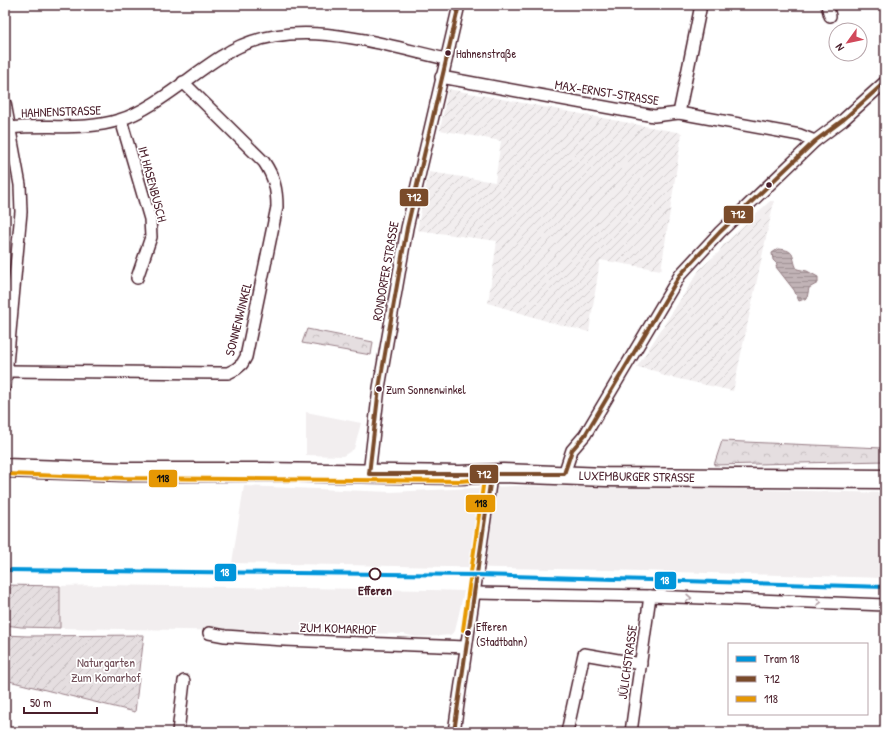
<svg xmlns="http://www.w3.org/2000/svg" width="890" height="737" font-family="'Patrick Hand',sans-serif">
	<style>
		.built { fill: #f2eeef }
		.industrial { fill: url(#industrial-furrows) }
		.forest { fill: url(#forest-crowns); stroke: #987e86 }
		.garden { fill: url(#garden-furrows); stroke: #987e86 }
		.water { fill: url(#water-rules); stroke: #91787e }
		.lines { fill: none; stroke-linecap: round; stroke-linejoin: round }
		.street-casing { stroke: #4a1f2b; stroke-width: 14 }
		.primary-casing { stroke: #4a1f2b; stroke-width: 21 }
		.street { stroke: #fff; stroke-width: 11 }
		.primary { stroke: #fff; stroke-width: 18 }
		.bus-1-casing { stroke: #fff; stroke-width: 7 }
		.bus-2-casing { stroke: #fff; stroke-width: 7 }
		.bus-1 { stroke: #7a4b2a; stroke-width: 4 }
		.bus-2 { stroke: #e69804; stroke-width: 4 }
		.tram-1-casing { stroke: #fff; stroke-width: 7 }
		.tram-1 { stroke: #0095da; stroke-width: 4 }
		.oneway { stroke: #ae9aa0 }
		.bus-dot { fill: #4a1f2b; stroke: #fff; stroke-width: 1.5 }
		.stop-dot { fill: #fff; stroke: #4a1f2b; stroke-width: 2 }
		.labels { text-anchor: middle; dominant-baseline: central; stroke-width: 3.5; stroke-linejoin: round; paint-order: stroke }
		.bus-label { font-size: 12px; fill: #4a1f2b; stroke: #fff; text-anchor: start }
		.street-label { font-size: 13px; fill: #4a1f2b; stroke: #fff }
		.stop-label { font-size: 13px; font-weight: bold; fill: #4a1f2b; stroke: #fff }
		.park-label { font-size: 13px; fill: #714f58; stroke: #fff }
		.line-badge { stroke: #fff; stroke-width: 1.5 }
		.badge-label { font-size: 11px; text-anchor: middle; font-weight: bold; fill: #fff }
		.pale-badge-label { font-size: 11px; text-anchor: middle; font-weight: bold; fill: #111 }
	</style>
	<defs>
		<pattern id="industrial-furrows" width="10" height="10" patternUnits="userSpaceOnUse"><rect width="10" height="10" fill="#f2eeef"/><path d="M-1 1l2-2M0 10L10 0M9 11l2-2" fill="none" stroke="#d1cccd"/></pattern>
		<pattern id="forest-crowns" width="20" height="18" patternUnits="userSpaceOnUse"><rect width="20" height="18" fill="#e5dee0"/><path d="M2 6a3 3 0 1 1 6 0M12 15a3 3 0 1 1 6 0" fill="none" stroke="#c6bec0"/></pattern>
		<pattern id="garden-furrows" width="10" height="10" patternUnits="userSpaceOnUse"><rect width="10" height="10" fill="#e5dee0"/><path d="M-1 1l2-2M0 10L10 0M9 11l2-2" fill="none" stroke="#c6bec0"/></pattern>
		<pattern id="water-rules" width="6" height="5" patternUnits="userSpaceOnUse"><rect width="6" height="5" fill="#c1b3b6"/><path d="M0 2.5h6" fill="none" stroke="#9f9194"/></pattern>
	</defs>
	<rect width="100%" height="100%" fill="#fff"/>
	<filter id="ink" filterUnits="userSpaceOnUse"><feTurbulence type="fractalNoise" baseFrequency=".025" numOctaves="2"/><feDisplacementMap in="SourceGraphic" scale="8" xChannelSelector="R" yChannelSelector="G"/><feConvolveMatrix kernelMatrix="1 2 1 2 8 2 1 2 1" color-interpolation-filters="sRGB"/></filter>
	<g filter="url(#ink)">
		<g class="built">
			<polygon points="306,412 361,423 354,449 343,456 306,455"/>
			<polygon points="244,486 391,492 516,486 685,488 885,493 885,578 607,570 232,563"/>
			<polygon points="103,585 432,590 464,591 455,631 450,635 439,636 416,637 404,634 303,632 60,628 60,586"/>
		</g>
		<g class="industrial">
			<polygon points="448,89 682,133 661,270 600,260 589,332 553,323 488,303 497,241 417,230 429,172 495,182 501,141 440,130"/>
			<polygon points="770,201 774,201 733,391 661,375 660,372 637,367 700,269 719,252 723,245"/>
		</g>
		<g class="forest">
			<polygon points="307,329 373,342 371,355 302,343"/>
			<polygon points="885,423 885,461 714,465 722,441 882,448"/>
		</g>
		<g class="garden">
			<polygon points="5,585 60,586 60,628 21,627 5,625"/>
			<polygon points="5,635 27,636 144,635 135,712 5,680"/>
		</g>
		<path class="water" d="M778 249C797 250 791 257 797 269L807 271 818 277V283L809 288 807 298 799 301 794 290 776 267 777 264 773 260 772 253Z"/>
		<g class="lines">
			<defs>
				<g id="street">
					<polyline points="827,5 830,16"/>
					<polyline points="441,77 654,116 679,113 800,135 815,141"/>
					<polyline points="5,103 20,185 21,212 5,386"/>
					<polyline points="679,113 701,5"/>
					<polyline points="121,120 150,219 151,237 137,278"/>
					<path d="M10 128C46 124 85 131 119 120 153 110 191 75 222 56 289 12 374 43 446 59"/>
					<path d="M7 371 220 373H228L236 369 242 364 246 357 277 207C277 189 274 177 264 162L183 82"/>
					<polyline points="369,474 379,388 407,228 459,5"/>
					<polyline points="564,474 572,450 585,435 680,275 720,232 815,141 843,120 885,82"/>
					<polyline points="475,593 650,596 885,605"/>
					<polyline points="209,633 225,636 284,640 466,647"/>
					<polyline points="178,732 184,681"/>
					<polyline points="454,732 490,484 490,473"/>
					<polyline points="567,732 584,654 641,664"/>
					<polyline points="631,732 650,596"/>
				</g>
				<polyline id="primary" points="5,468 124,472 264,472 460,475 503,473 606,477 885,479"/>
			</defs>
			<use href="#street" class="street-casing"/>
			<use href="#primary" class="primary-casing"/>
			<use href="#street" class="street"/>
			<use href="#primary" class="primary"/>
			<defs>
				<g id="bus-1">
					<polyline points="459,5 407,228 379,388 369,474 564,474 572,450 585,435 680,275 720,232 815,141 843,120 885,82"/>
					<polyline points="454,732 490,484 490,473"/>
				</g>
				<polyline id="bus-2" points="5,474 124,478 460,481 484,479 463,630"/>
			</defs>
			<use href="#bus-1" class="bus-1-casing"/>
			<use href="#bus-2" class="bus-2-casing"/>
			<use href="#bus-1" class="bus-1"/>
			<use href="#bus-2" class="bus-2"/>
			<defs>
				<polyline id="tram-1" points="5,570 478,575 885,587"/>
			</defs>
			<use href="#tram-1" class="tram-1-casing"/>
			<use href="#tram-1" class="tram-1"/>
		</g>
		<defs><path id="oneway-chevron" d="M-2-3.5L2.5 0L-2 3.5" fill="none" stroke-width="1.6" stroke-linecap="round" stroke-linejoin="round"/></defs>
		<g class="oneway">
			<use href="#oneway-chevron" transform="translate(689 598) rotate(2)"/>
			<use href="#oneway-chevron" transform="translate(819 602) rotate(2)"/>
		</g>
	</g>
	<g class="bus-dot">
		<circle cx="448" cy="53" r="3.5"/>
		<circle cx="769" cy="185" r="3.5"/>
		<circle cx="379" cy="389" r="3.5"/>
		<circle cx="468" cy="633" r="3.5"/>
	</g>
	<circle class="stop-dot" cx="375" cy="574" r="5.5"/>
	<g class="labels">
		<g class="bus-label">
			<text x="456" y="53">Hahnenstraße</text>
			<text x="386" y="389">Zum Sonnenwinkel</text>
			<text x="476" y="626">Efferen<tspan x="476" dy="15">(Stadtbahn)</tspan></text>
		</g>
		<g class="street-label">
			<text transform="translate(607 92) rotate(9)">MAX-ERNST-STRASSE</text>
			<text transform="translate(61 111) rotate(-2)">HAHNENSTRASSE</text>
			<text transform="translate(153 184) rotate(75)">IM HASENBUSCH</text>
			<text transform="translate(385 271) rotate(-80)">RONDORFER STRASSE</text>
			<text transform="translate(238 319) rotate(-76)">SONNENWINKEL</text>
			<text transform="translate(637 476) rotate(1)">LUXEMBURGER STRASSE</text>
			<text transform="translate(338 628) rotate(2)">ZUM KOMARHOF</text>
			<text transform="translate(627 662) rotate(-82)">JÜLICHSTRASSE</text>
		</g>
		<g class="stop-label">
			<text x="375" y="590">Efferen</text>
		</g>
		<g class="park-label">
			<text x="106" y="662">Naturgarten<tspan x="106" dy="15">Zum Komarhof</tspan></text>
		</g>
	</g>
	<g class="line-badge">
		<rect x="399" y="188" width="30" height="19" rx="4" fill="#7a4b2a"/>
		<rect x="723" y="205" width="31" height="19" rx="4" fill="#7a4b2a"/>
		<rect x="469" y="464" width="30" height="20" rx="4" fill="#7a4b2a"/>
		<rect x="148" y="469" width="30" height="19" rx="4" fill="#e69804"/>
		<rect x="465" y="494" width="31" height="19" rx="4" fill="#e69804"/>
		<rect x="214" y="563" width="23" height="19" rx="4" fill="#0095da"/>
		<rect x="654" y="571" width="23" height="19" rx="4" fill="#0095da"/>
	</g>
	<g class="badge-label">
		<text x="414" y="201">712</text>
		<text x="738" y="218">712</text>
		<text x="484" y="478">712</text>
		<text x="225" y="576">18</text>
		<text x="665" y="584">18</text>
	</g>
	<g class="pale-badge-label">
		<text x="163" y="482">118</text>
		<text x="481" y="507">118</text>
	</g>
	<rect width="890" height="737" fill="none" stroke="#fff" stroke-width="20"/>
	<rect x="10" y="10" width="870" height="717" fill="none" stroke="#4a1f2b" stroke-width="1.5" filter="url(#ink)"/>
	<rect x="728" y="643" width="140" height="72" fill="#ffffff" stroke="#b7a5aa"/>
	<rect x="736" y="656" width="20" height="6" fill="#0095da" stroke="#b7a5aa"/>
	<text x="764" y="663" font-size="12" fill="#4a1f2b">Tram 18</text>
	<rect x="736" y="676" width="20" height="6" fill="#7a4b2a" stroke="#b7a5aa"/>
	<text x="764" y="683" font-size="12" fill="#4a1f2b">712</text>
	<rect x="736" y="696" width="20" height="6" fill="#e69804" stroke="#b7a5aa"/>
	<text x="764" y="703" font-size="12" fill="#4a1f2b">118</text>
	<g transform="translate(848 42) rotate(237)"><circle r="19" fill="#ffffff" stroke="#b7a5aa"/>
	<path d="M0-3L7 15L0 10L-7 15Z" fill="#d1495b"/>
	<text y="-6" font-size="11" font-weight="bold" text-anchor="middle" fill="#4a1f2b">N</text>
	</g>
	<path d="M24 707v6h73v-6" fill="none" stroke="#4a1f2b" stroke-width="2"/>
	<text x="30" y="707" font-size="12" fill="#4a1f2b" stroke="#ffffff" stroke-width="3" paint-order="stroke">50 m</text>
</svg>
